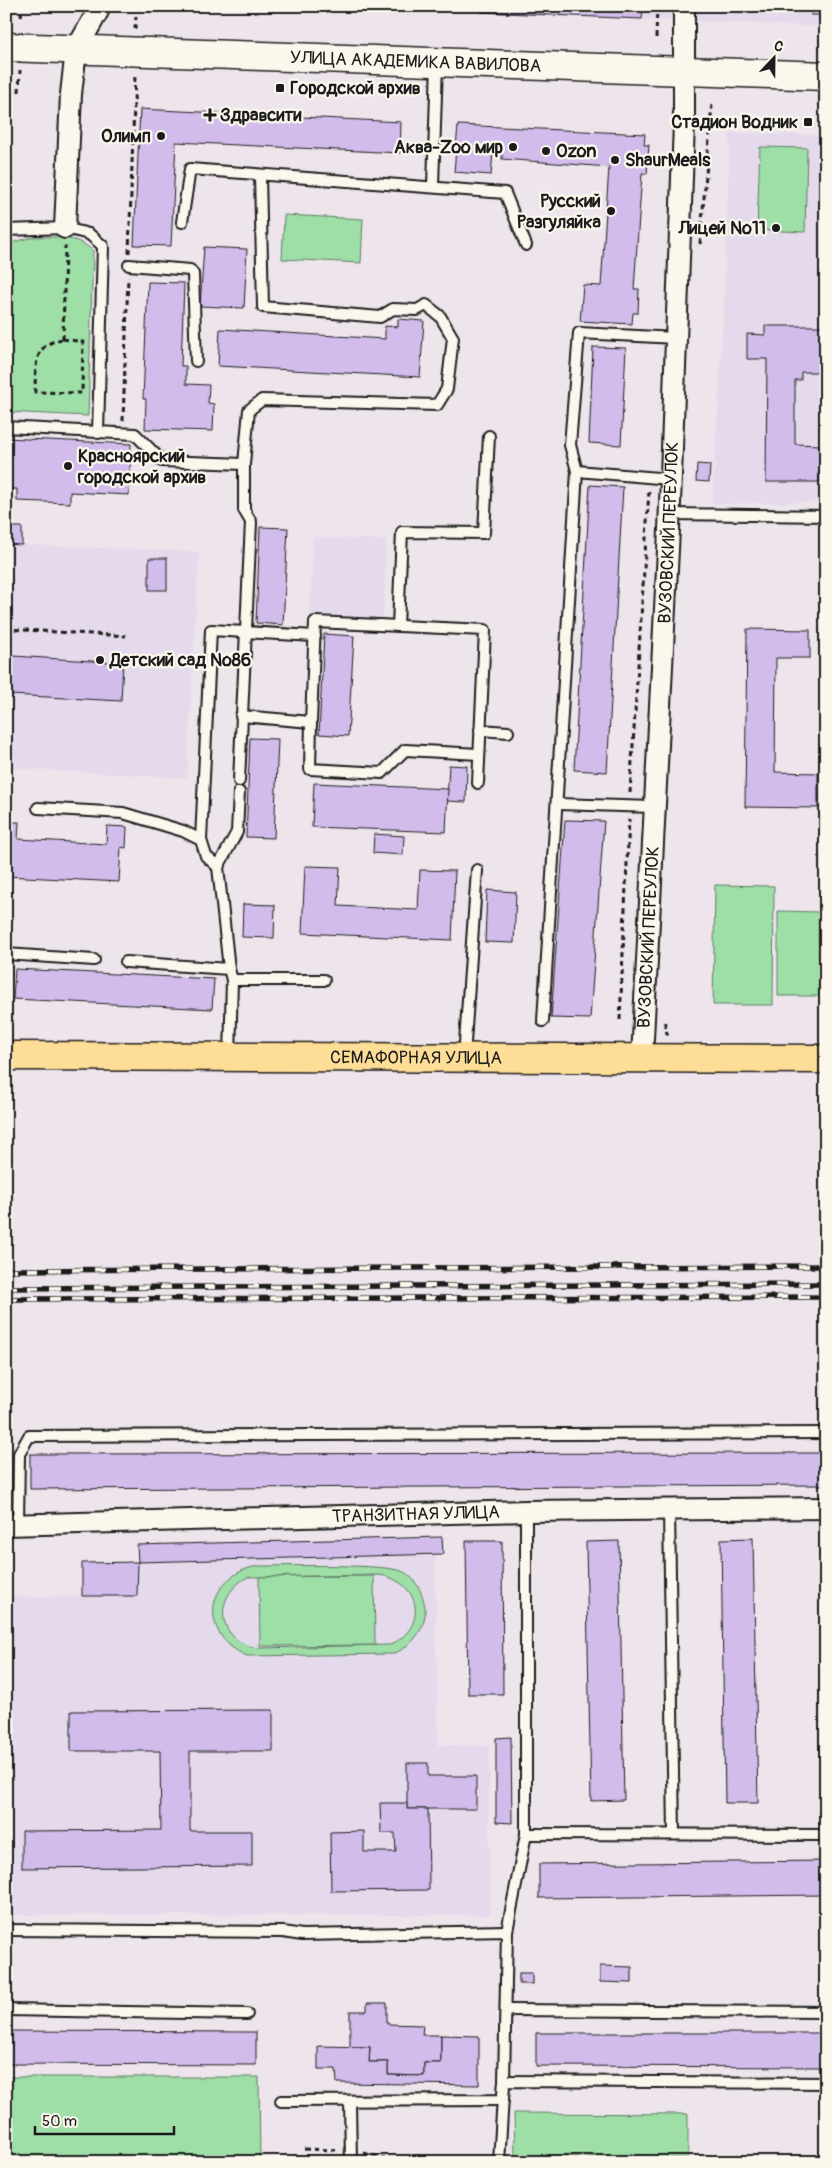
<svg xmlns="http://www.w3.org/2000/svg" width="832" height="2168" font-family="Pangolin,sans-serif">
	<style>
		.built { fill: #e5d9ec }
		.green { fill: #9edea7; stroke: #5d7d62; fill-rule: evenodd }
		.building { fill: #d1bcec; stroke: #1c1c1c }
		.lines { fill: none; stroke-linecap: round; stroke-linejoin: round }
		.lane-casing { stroke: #1c1c1c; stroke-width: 14 }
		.street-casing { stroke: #1c1c1c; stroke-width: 24 }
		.secondary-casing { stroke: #1c1c1c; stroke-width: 31 }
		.highway-casing { stroke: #1c1c1c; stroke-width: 31 }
		.path { stroke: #1c1c1c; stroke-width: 3; stroke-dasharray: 5 4; stroke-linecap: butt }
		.lane { stroke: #fbf7ec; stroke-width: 10 }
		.street { stroke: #fbf7ec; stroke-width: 20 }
		.secondary { stroke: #fbf7ec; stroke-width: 28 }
		.highway { stroke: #fedd96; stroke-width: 28 }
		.rail-casing { stroke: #1c1c1c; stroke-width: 5.5 }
		.rail { stroke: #fbf7ec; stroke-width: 4; stroke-dasharray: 11; stroke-linecap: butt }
		.poi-dot { fill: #1c1c1c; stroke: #fbf7ec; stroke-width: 2 }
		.labels { text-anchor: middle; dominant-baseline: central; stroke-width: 4.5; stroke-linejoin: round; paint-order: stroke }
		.street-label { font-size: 18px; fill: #1c1c1c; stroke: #fbf7ec }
		.poi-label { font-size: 18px; font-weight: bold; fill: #1c1c1c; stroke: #fbf7ec; text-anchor: start }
	</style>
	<rect width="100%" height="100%" fill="#eee5ec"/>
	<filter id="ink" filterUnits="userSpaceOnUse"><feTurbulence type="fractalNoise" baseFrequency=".02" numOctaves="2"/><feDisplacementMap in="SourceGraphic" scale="10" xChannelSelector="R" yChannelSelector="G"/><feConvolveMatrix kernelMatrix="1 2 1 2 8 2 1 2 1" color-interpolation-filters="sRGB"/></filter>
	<g filter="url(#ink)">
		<g class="built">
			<polygon points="344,6 826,6 826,27 481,12"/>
			<polygon points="730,133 826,135 826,502 712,504 723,321"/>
			<polygon points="313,537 386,540 383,618 310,615"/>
			<polygon points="6,544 199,552 187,778 6,768"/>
			<polygon points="435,1555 438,1745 489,1746 490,1915 10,1915 8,1597 137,1596 138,1562"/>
		</g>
		<g class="green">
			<polygon points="760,147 807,148 805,232 757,230"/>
			<polygon points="284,215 363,219 361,263 282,259"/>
			<path d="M33 237C55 237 76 235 93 251L88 416 6 412V252L14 242Z"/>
			<polygon points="715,885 774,886 773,1005 713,1005"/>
			<polygon points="778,911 819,912 819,996 778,996"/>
			<path d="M258 1566C283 1566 387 1563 404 1572 418 1580 426 1599 425 1615 423 1634 409 1647 393 1654L247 1656C197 1635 205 1575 258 1566ZM379 1575C421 1581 429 1627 390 1645L259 1648C217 1643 211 1596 248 1577Z"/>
			<polygon points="374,1576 375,1645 260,1646 259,1577"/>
			<polygon points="6,2077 259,2077 260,2159 6,2158"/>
			<polygon points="514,2113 688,2114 688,2158 515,2156"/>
		</g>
		<g class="building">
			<polygon points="481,6 643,6 642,19 481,12"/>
			<rect x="811" y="6" width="15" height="9"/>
			<polygon points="140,109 401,122 400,153 176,142 171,246 134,245"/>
			<polygon points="458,125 645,134 644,145 649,145 647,174 642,173 634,289 639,289 638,313 633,313 632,324 580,321 583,285 601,286 609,167 502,159 502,153 493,152 491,175 454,172"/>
			<polygon points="204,247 247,249 244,308 200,306"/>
			<polygon points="148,282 184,283 181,366 186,366 186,384 209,385 208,403 214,404 213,431 145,429 146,399 143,399"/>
			<polygon points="398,319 424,321 420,377 218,366 220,329 385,339 385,326 398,327"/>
			<polygon points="765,326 826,326 826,372 801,372 801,380 795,380 795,444 820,445 820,482 766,482 767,359 747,359 747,334 765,335"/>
			<polygon points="593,347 626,348 621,445 589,443"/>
			<polygon points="6,438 131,444 129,495 70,492 70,503 17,501 17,489 6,489"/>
			<polygon points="697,464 710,465 709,482 696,481"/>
			<polygon points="590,485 623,487 607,772 574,770"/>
			<polygon points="6,527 22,527 22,545 6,544"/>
			<polygon points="260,527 288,528 283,625 256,623"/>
			<rect x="149" y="558" width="18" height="32"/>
			<polygon points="747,629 810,630 810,658 776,658 775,772 818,773 818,808 745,807"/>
			<polygon points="324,634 354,636 348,736 319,734"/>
			<polygon points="13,656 123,663 121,701 11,695"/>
			<polygon points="250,738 278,739 274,838 246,837"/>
			<polygon points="449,765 467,766 466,802 447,801"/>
			<polygon points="314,783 448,789 446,832 312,827"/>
			<polygon points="565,820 604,821 590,1019 551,1018"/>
			<polygon points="6,822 19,822 18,839 106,844 107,826 127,827 126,848 121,847 119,882 6,876"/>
			<polygon points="374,834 404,836 403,855 373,853"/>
			<polygon points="305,866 340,867 338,906 418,910 420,870 455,871 452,940 302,933"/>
			<polygon points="487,890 516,892 514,943 485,942"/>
			<polygon points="243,904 275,905 274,938 242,937"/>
			<polygon points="15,969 214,979 212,1009 13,999"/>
			<polygon points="826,1453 826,1485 30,1489 30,1454"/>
			<polygon points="442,1537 443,1554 138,1562 137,1545"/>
			<polygon points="753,1538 758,1803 725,1803 721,1539"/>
			<polygon points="466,1541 502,1541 503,1694 468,1694"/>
			<polygon points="619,1541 624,1800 591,1801 586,1542"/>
			<polygon points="138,1562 137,1596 82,1596 82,1563"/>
			<polygon points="273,1710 273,1751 190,1751 190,1831 252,1831 252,1866 22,1868 22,1831 161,1830 160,1751 71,1751 71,1711"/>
			<polygon points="511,1737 512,1823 496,1822 496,1738"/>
			<polygon points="407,1763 428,1763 428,1776 476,1776 476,1809 407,1809"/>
			<polygon points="380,1803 407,1803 407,1809 428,1809 429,1890 331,1891 330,1832 364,1831 364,1852 396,1852 395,1833 381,1833"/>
			<polygon points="826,1861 826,1895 539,1898 539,1864"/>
			<polygon points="600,1966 632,1967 632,1983 600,1982"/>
			<rect x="519" y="1973" width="13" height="11"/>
			<polygon points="367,2003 387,2003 387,2024 423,2025 422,2035 441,2035 441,2063 424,2063 424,2076 388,2075 388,2062 369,2062 370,2047 350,2047 350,2011 367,2011"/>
			<polygon points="6,2031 256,2032 256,2065 6,2064"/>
			<polygon points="536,2033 826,2033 826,2067 536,2066"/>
			<polygon points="441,2035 479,2036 479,2085 337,2083 336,2069 318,2069 318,2046 370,2047 369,2062 388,2062 388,2075 424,2076 424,2063 441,2063"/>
		</g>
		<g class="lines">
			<defs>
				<g id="lane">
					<polyline points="433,186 437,63"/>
					<polyline points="182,222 190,169 505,193 526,245"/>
					<polyline points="6,230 65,228 89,234 103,246 98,433"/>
					<polyline points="129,265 190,270 193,274 196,361"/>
					<polyline points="6,427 135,434 162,461 244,464"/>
					<polyline points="577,471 670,479"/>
					<polyline points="669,514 826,516"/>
					<polyline points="398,626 402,532 484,533 489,436"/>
					<polyline points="241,716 311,722 310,769 382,773 405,750 479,754"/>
					<polyline points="311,722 315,622 485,630 478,783"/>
					<polyline points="480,730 508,732"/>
					<polyline points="239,781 251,522 244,510 244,464 249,410 262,400 437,405 447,389 453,338 440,316 426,305 417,310 393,309 380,317 263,307 260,175"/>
					<polyline points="558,804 653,807"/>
					<polyline points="38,808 123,813 183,831 201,840"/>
					<polyline points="218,867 206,856 201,840 211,630 315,636"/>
					<polyline points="6,954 94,960"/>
					<polyline points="126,962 229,969 232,980 230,1056"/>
					<polyline points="229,969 218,867 237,832 239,792"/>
					<polyline points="232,980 324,980"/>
					<polyline points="543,1021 577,471 570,445 579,333 676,338"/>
					<polyline points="464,1057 477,870"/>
					<polyline points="669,1511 674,1834"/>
					<polyline points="18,1524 19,1454 29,1436 826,1433"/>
					<polyline points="526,1834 826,1835"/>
					<polyline points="6,1930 283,1932 302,1935 507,1931 504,2081 499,2162"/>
					<polyline points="507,1931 526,1834 526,1511"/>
					<polyline points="6,2010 247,2014"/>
					<polyline points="506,2010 826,2012"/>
					<polyline points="281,2101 503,2100 504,2081 826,2083"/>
					<polyline points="350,2101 351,2162"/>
				</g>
				<g id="street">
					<polyline points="65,228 71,94 76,50 98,11 98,6"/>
					<path id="s1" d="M642 1058 669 530 684 123V6"/>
					<path id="s2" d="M6 1525 526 1511 826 1508"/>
				</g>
				<g id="secondary">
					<path id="s3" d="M6 47 826 76"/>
				</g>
				<g id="highway">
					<path id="s4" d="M6 1056 826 1059"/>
				</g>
			</defs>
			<use href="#lane" class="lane-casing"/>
			<use href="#street" class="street-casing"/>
			<use href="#secondary" class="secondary-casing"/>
			<use href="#highway" class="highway-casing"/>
			<g class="path">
				<polyline points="21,17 22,6"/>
				<polyline points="135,29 136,17"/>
				<polyline points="656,38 657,6"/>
				<polyline points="19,92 20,70"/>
				<polyline points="700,244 712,105"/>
				<polyline points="129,253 135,74"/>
				<path d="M63 339 83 342 82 393 35 392C36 367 32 344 63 339Z"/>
				<polyline points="63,339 65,246"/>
				<polyline points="123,421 128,277"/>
				<polyline points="6,629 126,636"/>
				<polyline points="630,793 649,490"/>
				<polyline points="620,1020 629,819"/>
				<polyline points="665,1022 667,1034 669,1034"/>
				<polyline points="304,2149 338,2150"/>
				<polyline points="364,2153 388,2160"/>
			</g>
			<use href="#lane" class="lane"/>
			<use href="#street" class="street"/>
			<use href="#secondary" class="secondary"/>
			<use href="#highway" class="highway"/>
			<defs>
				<g id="rail">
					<polyline points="6,1270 826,1266"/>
					<polyline points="6,1288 826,1284"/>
					<polyline points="6,1299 826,1297"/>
				</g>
			</defs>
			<use href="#rail" class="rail-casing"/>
			<use href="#rail" class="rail"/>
		</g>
	</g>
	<g class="poi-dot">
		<rect x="275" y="83" width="10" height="10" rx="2.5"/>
		<path d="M207.5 107.5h5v5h5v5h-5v5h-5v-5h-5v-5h5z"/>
		<rect x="803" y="117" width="10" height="10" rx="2.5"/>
		<circle cx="161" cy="136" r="5"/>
		<circle cx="513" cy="147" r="5"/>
		<circle cx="546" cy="151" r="5"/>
		<circle cx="615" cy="160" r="5"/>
		<circle cx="611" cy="211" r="5"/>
		<circle cx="776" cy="228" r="5"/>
		<circle cx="68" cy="466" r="5"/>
		<circle cx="100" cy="660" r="5"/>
	</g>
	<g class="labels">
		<g class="street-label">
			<text stroke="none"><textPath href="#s3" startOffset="410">УЛИЦА АКАДЕМИКА ВАВИЛОВА</textPath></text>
			<text stroke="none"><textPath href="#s1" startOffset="526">ВУЗОВСКИЙ ПЕРЕУЛОК</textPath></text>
			<text stroke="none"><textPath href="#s1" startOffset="121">ВУЗОВСКИЙ ПЕРЕУЛОК</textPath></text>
			<text stroke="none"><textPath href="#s4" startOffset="410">СЕМАФОРНАЯ УЛИЦА</textPath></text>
			<text stroke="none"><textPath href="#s2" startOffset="410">ТРАНЗИТНАЯ УЛИЦА</textPath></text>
		</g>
		<g class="poi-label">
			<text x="290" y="88">Городской архив</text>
			<text x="220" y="115">Здравсити</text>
			<text x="798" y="122" text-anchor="end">Стадион Водник</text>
			<text x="151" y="136" text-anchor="end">Олимп</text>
			<text x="503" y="147" text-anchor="end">Аква-Zoo мир</text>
			<text x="556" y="151">Ozon</text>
			<text x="625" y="160">ShаurMeals</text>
			<text x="601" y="201" text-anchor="end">Русский<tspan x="601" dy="21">Разгуляйка</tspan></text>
			<text x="766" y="228" text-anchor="end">Лицей №11</text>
			<text x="78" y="456">Красноярский<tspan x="78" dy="21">городской архив</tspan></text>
			<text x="110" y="660">Детский сад №86</text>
		</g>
	</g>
	<rect width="832" height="2168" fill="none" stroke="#fbf7ec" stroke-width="25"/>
	<rect x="12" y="12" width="807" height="2143" fill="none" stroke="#1c1c1c" stroke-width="2" filter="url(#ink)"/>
	<g transform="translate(774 58) rotate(22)" stroke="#fbf7ec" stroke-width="4" paint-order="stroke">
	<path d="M0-4L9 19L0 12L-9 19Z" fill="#1c1c1c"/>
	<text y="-8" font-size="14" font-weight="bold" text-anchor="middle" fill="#1c1c1c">С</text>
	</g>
	<path d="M35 2126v8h139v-8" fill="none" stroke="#1c1c1c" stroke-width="2.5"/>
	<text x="42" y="2126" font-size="15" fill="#1c1c1c" stroke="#fbf7ec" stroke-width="4" paint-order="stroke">50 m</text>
</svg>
